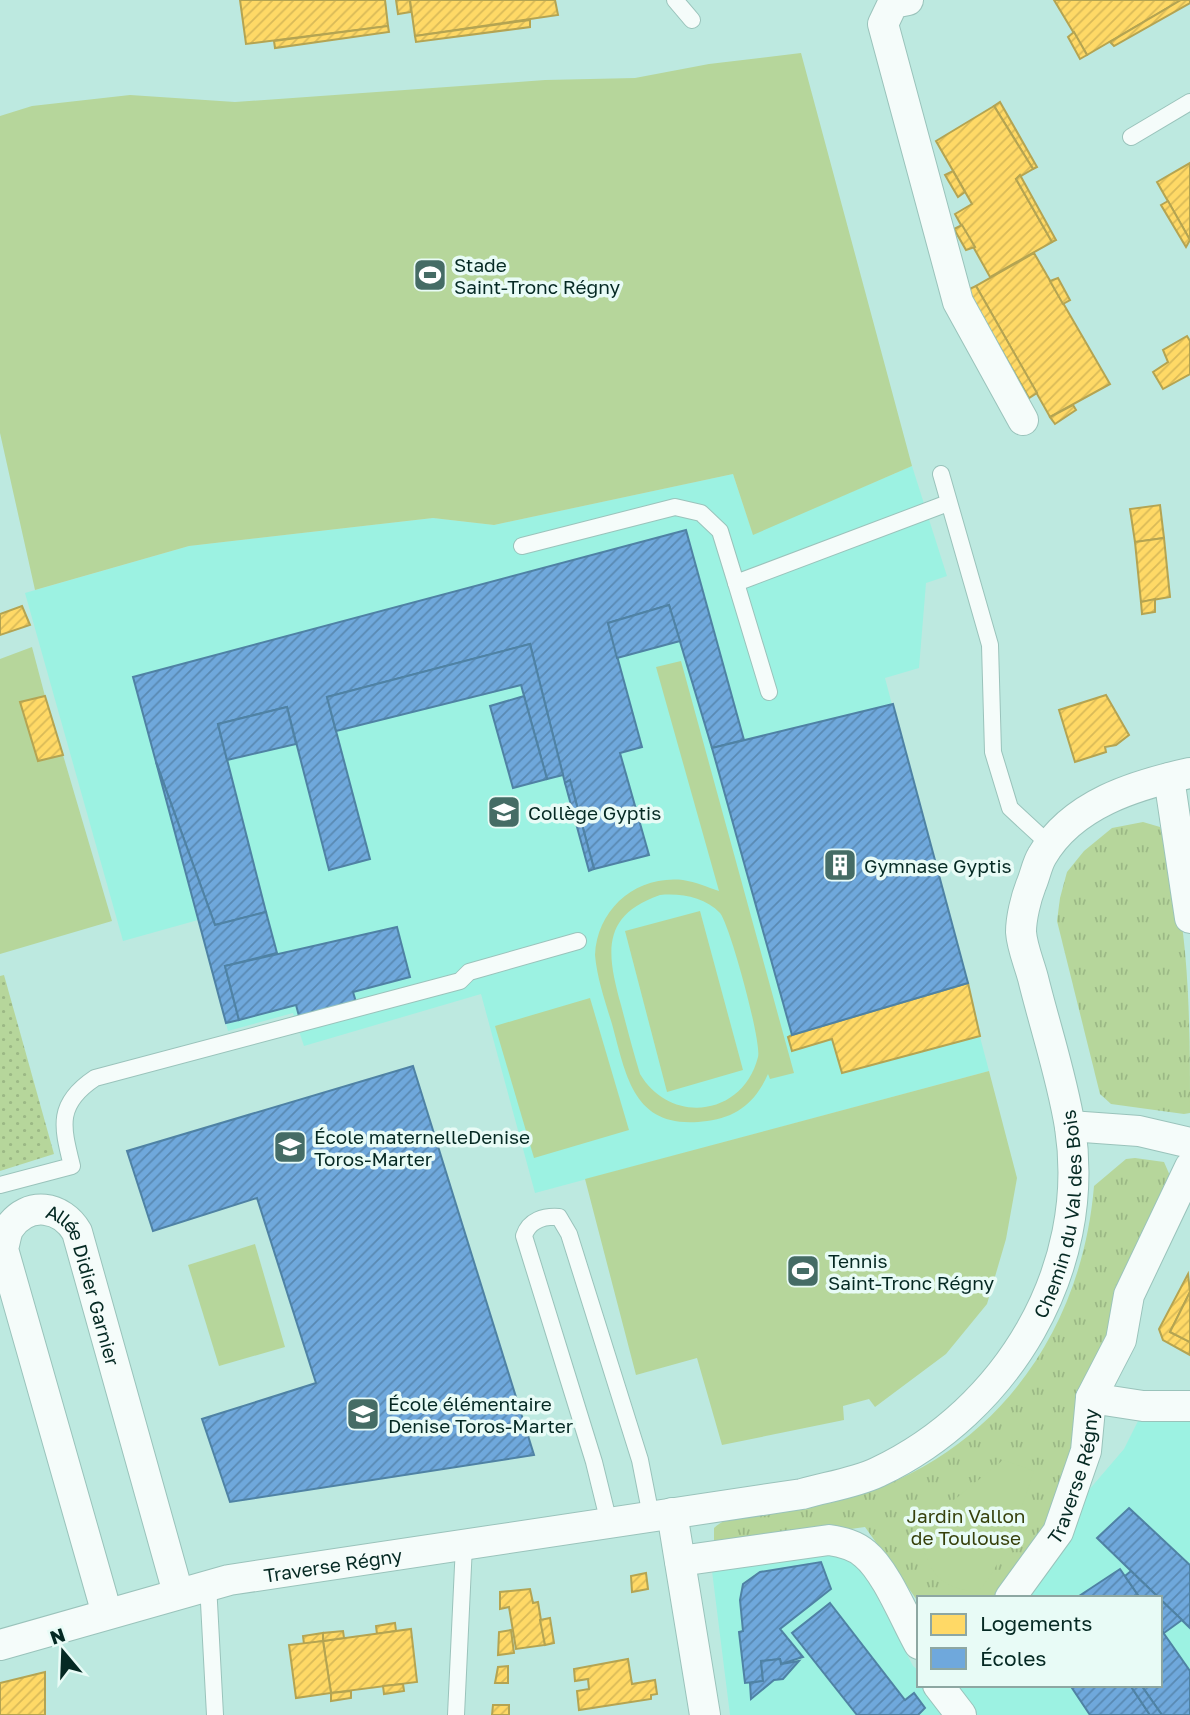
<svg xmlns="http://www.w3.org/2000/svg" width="1190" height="1715" font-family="'Golos Text',sans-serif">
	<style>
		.built { fill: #9cf2e2 }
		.grass { fill: url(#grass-dots) }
		.park { fill: url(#park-tufts) }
		.garden { fill: #b6d69b; fill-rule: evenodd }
		.homes { fill: url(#homes-hatch); stroke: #b4a452; stroke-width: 2 }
		.schools { fill: url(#schools-hatch); stroke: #4f82a4; stroke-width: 2 }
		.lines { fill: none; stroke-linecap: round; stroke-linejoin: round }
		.lane-casing { stroke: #9ac3bb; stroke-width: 18 }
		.street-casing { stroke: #9ac3bb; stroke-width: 32 }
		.lane { stroke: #f5fcfa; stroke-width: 16 }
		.street { stroke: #f5fcfa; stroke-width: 30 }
		.labels { text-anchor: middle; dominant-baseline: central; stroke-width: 7; stroke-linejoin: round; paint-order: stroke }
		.poi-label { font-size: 19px; fill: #052923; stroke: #e8fbf6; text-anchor: start }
		.street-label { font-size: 19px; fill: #052923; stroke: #e8fbf6 }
		.park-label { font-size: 19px; fill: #36400b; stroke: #e8fbf6 }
	</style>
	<defs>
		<pattern id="grass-dots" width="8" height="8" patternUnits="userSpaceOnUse" patternTransform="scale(1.75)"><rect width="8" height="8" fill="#b6d69b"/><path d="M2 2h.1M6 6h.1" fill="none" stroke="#9bb885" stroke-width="1.8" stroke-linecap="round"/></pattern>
		<pattern id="park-tufts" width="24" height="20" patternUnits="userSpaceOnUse" patternTransform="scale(1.75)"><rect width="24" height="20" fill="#b6d69b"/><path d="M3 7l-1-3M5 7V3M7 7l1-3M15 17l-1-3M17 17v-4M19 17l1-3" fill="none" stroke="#9bb885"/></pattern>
		<pattern id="homes-hatch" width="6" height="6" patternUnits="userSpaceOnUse" patternTransform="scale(1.75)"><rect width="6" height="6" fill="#ffd966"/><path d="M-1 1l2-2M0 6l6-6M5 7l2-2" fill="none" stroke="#d9ba58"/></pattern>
		<pattern id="schools-hatch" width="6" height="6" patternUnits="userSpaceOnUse" patternTransform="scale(1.75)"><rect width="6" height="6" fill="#6fa8dc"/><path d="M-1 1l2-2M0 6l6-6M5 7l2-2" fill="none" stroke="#5989b2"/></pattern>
	</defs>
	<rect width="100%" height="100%" fill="#bde9e0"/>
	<g class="built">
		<polygon points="912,466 947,576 926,583 919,668 885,678 989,1071 535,1193 481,994 304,1046 293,1013 228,1031 198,920 123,941 25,593 189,546 433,518 494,525 733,474 753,534"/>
		<polygon points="1190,1414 1190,1715 968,1715 945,1685 1160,1685 1160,1598 1019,1598 1075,1528 1088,1491 1124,1449 1141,1415"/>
		<polygon points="826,1545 860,1564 913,1666 919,1671 919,1685 933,1685 952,1715 730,1715 712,1571"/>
	</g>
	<polygon class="grass" points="4,975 54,1154 0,1171 0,976"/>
	<g class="park">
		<path d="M1143 822 1160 827C1190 913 1190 1019 1190 1113L1184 1114 1111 1104 1100 1094 1057 921 1060 898 1067 872 1084 851 1112 828Z"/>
		<path d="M1135 1158 1164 1162 1174 1185 1056 1528 1002 1598H919V1603L865 1527 735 1545 714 1540V1528C733 1508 799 1509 827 1503 983 1469 1081 1342 1094 1186L1126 1159Z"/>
	</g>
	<g class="garden">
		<polygon points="801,53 912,466 753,535 733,474 494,525 433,518 189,546 35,590 0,433 0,116 32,106 130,95 235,102 545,80 635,78 709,64"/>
		<polygon points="32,647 45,696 20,703 38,761 63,755 112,921 0,954 0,659"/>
		<path d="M681 661 794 1073 770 1079 768 1074C756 1101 738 1117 707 1121 634 1131 627 1079 612 1024 605 1001 597 978 595 955 597 909 636 875 683 880 696 882 707 887 719 891L656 667ZM660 895C681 893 705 897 720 913 730 925 762 1043 758 1057 743 1117 670 1125 640 1074 633 1051 627 1028 621 1005 607 954 600 916 660 895Z"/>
		<polygon points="700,911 743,1070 667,1092 625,931"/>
		<polygon points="590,998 629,1130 534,1158 495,1026"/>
		<polygon points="989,1071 1017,1178 1006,1239 987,1304 946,1354 875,1407 869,1399 843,1406 844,1420 722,1445 697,1358 636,1375 585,1179"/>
		<polygon points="255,1244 285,1347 219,1366 188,1265"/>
		<path d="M1003 1460 1034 1471C1019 1514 1008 1556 978 1592 932 1587 932 1569 916 1531Z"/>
	</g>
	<g class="homes">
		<polygon points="240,0 385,0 388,26 246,44"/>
		<polygon points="396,0 410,0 411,12 398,14"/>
		<polygon points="410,0 555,0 558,15 415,36"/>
		<polygon points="1054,0 1181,0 1087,55"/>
		<polygon points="1181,0 1190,0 1190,3 1114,46 1110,42"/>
		<polygon points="530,20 530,27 416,42 415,36"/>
		<polygon points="388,26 389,32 275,48 274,41"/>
		<polygon points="1074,32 1087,55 1080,59 1068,37"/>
		<polygon points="1000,102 1037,167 1033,169 994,106"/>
		<polygon points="994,106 1033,169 1016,179 1052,242 990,277 955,214 972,204 936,141"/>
		<polygon points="1190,163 1190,240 1157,182"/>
		<polygon points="953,171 965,192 958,197 945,175"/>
		<polygon points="1020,175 1056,240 1052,242 1016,179"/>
		<polygon points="1168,201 1190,240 1186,247 1161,205"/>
		<polygon points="962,225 975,247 966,250 954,229"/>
		<polygon points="1034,253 1110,384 1050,417 976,286"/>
		<polygon points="1058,278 1070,300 1063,304 1050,281"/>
		<polygon points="976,286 1037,393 1029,398 967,290"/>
		<polygon points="1187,336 1190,341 1190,374 1163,389 1153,372 1168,362 1163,350"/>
		<polygon points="1073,405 1076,410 1055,424 1050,417"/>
		<polygon points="1160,505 1164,538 1135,542 1130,509"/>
		<polygon points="1164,538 1170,597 1141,602 1135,542"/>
		<polygon points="1155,599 1155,612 1142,614 1141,602"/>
		<polygon points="22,606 30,625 0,635 0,614"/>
		<polygon points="1106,695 1129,735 1116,745 1105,747 1106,752 1075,762 1059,710"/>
		<polygon points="45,696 63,755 38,761 20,702"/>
		<polygon points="968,983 980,1036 842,1073 832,1039 792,1051 788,1037 792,1035"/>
		<polygon points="1188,1274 1190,1292 1170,1332 1190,1342 1190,1355 1163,1340 1159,1329"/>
		<polygon points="1190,1292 1190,1342 1170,1332"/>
		<polygon points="646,1573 648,1589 632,1592 631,1576"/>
		<polygon points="530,1589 533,1603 538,1602 545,1645 516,1649 509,1607 500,1609 500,1592"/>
		<polygon points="550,1618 554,1643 545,1645 540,1620"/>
		<polygon points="395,1623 396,1631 377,1634 376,1626"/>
		<polygon points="411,1629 417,1682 331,1693 323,1641"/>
		<polygon points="511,1630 514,1653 498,1655 499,1632"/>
		<polygon points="343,1631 344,1638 323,1641 323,1633"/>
		<polygon points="323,1633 323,1641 304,1644 303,1636"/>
		<polygon points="323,1641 331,1693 296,1698 289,1645"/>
		<polygon points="628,1659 632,1684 655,1680 657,1694 651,1695 651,1699 579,1710 577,1691 589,1689 588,1679 575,1681 574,1669"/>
		<polygon points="508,1666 508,1683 495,1683 498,1667"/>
		<polygon points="45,1672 45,1715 0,1715 0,1683"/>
		<polygon points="403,1684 404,1691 384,1694 383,1686"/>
		<polygon points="351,1691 351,1698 331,1701 331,1693"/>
		<polygon points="493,1705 509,1705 509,1715 492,1715"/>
	</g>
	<g class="schools">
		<polygon points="686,530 744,740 712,748 669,605 608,623 642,747 620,753 649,855 594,869 570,780 565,783 530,644 327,697 370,859 329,870 287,707 218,724 266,912 215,925 156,762 133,677"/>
		<polygon points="669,605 680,641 617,658 608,623"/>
		<polygon points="530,644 563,775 547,779 521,685 336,731 327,697"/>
		<polygon points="524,696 547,779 513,788 490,706"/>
		<polygon points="893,704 968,983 792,1035 712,748"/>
		<polygon points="287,707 296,744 227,760 218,724"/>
		<polygon points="156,762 215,925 266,912 277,953 225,966 239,1020 226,1023"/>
		<polygon points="570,780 594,869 589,871 565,783"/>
		<polygon points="397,927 410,977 353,992 356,1002 299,1016 296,1005 239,1020 225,966"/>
		<polygon points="413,1066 534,1455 230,1502 202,1419 316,1383 257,1198 153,1231 127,1151"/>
		<polygon points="1129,1508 1190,1565 1190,1628 1097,1538"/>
		<polygon points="821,1562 831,1589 780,1629 803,1657 781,1664 780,1659 761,1661 763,1681 745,1683 739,1632 743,1631 740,1600 743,1584 760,1572"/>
		<polygon points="1120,1569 1140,1598 1080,1598 1079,1596"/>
		<polygon points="1131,1571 1159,1598 1140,1598 1125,1576"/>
		<polygon points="1160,1599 1182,1620 1164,1633 1160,1628"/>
		<polygon points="830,1603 905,1700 914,1693 925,1708 918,1715 857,1715 792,1633"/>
		<polygon points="1160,1628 1190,1671 1190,1715 1162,1715 1141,1685 1160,1685"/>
		<polygon points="780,1659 781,1664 799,1661 783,1679 774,1680 751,1699 750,1683 763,1681 761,1661"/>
		<polygon points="1070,1685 1130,1685 1150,1715 1090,1715"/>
		<polygon points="1130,1685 1141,1685 1162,1715 1150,1715"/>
	</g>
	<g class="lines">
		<defs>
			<g id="lane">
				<polyline points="675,0 692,20"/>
				<polyline points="1131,137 1190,102"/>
				<polyline points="941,474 990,645 993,752 1010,808 1050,845"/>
				<polyline points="522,546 675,507 701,513 720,531 736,583 948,503"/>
				<polyline points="736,583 769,692"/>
				<path d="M0 1185 72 1166C62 1126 56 1104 95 1078L460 981 469 972 578 941"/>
				<path d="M609 1523 594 1462 524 1236C529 1220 544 1216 559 1217L569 1234 640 1460 651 1516"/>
				<polyline points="208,1584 215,1715"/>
				<polyline points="456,1715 464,1545"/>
			</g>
			<g id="street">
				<polyline points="908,0 893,3 883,24 958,302 1023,420"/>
				<polyline points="1169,778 1190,918"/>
				<polyline points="1070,1126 1139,1131 1190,1143"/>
				<polyline points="1091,1398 1143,1406 1190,1406"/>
				<polyline points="672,1513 705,1715"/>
				<path d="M680 1561 829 1540C842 1542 855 1545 865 1554 886 1571 905 1619 919 1644"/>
				<path id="s1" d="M1010 1598 1058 1532 1086 1451 1091 1398 1121 1340 1129 1295 1190 1167"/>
				<path id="s2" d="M107 1614 3 1249C5 1242 6 1233 9 1228 28 1200 62 1206 77 1232L178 1593"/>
				<path id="s3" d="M0 1645 229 1580 802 1494C826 1487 855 1483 878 1472 1007 1411 1092 1270 1070 1127 1062 1077 1045 1027 1033 978 1029 963 1022 947 1021 932 1021 918 1026 898 1031 885 1035 876 1037 864 1042 856 1072 804 1135 785 1190 773"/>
				<polyline points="938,1685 961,1715"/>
			</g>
		</defs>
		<use href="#lane" class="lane-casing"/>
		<use href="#street" class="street-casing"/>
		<use href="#lane" class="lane"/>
		<use href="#street" class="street"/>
	</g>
	<defs>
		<symbol id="stadium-square" viewBox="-11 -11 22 22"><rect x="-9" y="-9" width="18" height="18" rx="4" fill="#456c65" stroke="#e8fbf6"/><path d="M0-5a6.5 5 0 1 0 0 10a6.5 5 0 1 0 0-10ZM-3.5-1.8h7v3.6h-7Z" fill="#fff"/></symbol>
		<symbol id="school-square" viewBox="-11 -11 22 22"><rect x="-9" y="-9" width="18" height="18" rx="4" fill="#456c65" stroke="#e8fbf6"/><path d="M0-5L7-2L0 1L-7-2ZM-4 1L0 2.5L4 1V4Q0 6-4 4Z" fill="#fff"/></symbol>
		<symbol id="building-square" viewBox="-11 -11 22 22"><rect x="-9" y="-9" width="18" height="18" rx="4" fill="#456c65" stroke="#e8fbf6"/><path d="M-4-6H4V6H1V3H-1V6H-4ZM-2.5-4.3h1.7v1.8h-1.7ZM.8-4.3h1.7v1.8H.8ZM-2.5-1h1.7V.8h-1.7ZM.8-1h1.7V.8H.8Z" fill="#fff"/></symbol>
	</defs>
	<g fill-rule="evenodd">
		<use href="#stadium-square" x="411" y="256" width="38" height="38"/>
		<use href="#school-square" x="485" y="793" width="38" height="38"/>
		<use href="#building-square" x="821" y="846" width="38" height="38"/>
		<use href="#school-square" x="271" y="1128" width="38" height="38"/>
		<use href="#stadium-square" x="784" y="1252" width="38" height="38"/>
		<use href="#school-square" x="344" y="1395" width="38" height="38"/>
	</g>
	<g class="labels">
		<g class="poi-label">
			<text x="454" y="264">Stade<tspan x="454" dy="22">Saint-Tronc Régny</tspan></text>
			<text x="528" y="812">Collège Gyptis</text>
			<text x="864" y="865">Gymnase Gyptis</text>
			<text x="314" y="1136">École maternelleDenise<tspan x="314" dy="22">Toros-Marter</tspan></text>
			<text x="828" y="1260">Tennis<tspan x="828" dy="22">Saint-Tronc Régny</tspan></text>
			<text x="388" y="1403">École élémentaire<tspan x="388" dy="22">Denise Toros-Marter</tspan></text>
		</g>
		<g class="street-label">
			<text stroke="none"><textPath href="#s3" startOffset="1230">Chemin du Val des Bois</textPath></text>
			<text stroke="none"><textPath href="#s2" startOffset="534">Allée Didier Garnier</textPath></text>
			<text stroke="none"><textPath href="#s1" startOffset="140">Traverse Régny</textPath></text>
			<text stroke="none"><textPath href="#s3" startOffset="343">Traverse Régny</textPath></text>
		</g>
		<g class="park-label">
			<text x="966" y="1515">Jardin Vallon<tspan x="966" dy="22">de Toulouse</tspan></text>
		</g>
	</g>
	<rect x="917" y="1596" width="245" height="91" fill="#e8fbf6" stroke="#8da7a2" stroke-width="2"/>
	<rect x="931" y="1614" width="35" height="21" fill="#ffd966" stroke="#8da7a2" stroke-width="2"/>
	<text x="980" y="1631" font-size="21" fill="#052923">Logements</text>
	<rect x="931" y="1648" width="35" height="21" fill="#6fa8dc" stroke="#8da7a2" stroke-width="2"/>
	<text x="980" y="1666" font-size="21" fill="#052923">Écoles</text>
	<g transform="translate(63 1652) rotate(341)" stroke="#e8fbf6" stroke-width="5" paint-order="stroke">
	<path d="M0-5L12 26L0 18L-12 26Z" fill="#052923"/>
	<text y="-10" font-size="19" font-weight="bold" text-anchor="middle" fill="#052923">N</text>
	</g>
</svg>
